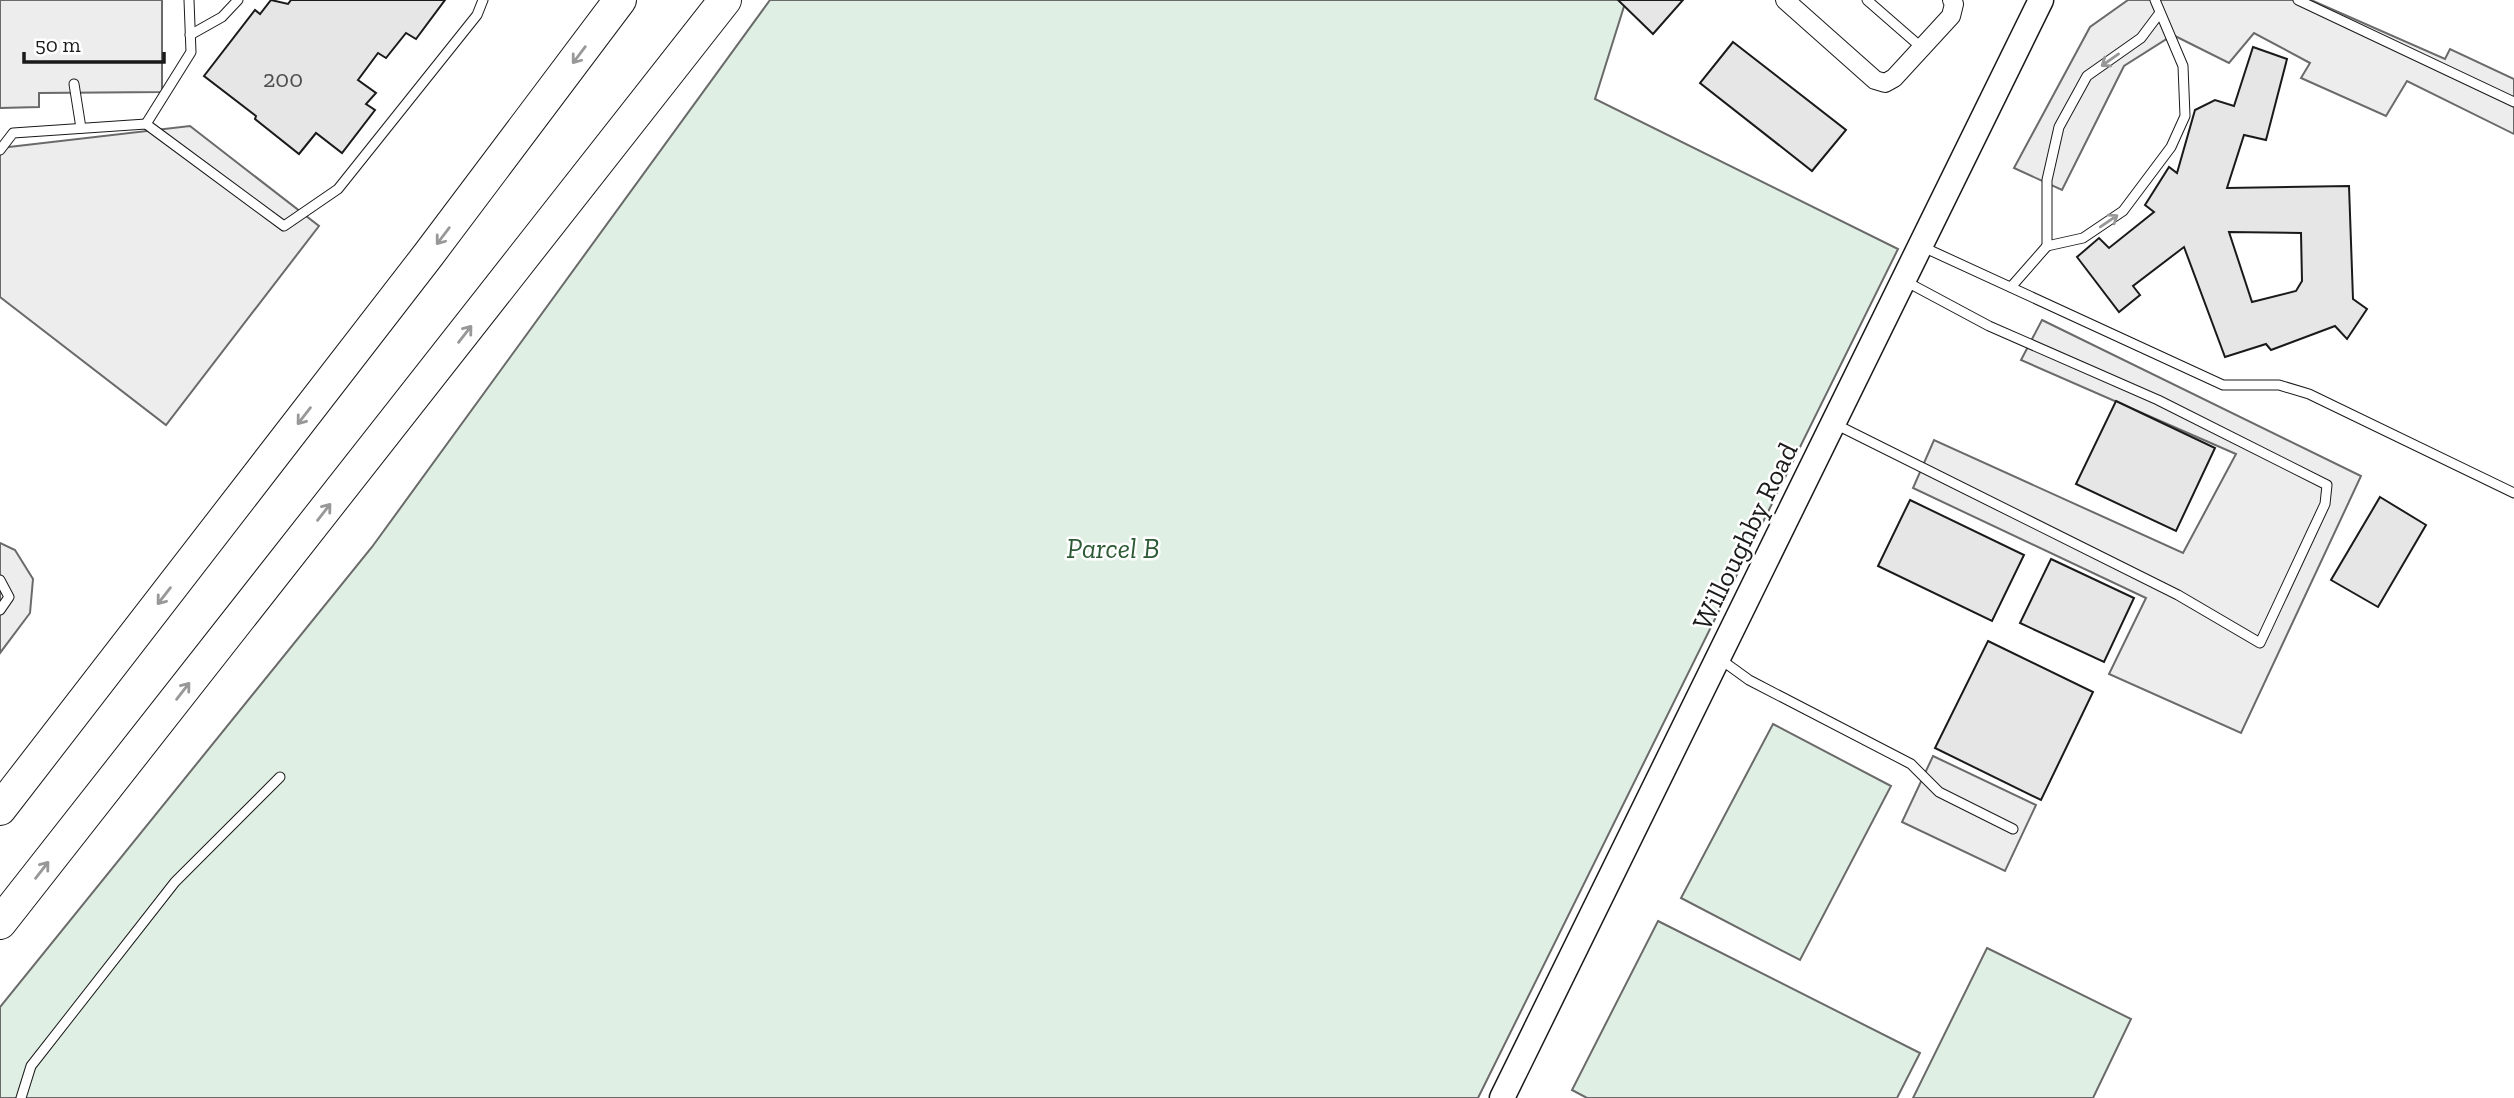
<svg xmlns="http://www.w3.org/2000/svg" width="2514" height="1098" font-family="'Zilla Slab',serif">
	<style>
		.green { fill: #e0efe3; stroke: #6a6a6a; stroke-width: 2 }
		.parking { fill: #ededed; stroke: #6a6a6a; stroke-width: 2 }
		.building { fill: #e6e6e6; stroke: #1a1a1a; stroke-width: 2; fill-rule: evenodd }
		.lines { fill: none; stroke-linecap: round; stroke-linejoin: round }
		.lane-casing { stroke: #1a1a1a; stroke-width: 11 }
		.street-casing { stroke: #1a1a1a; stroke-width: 20 }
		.secondary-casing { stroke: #1a1a1a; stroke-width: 27 }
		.highway-casing { stroke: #1a1a1a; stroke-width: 34 }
		.lane { stroke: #fff; stroke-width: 9 }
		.street { stroke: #fff; stroke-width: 18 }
		.secondary { stroke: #fff; stroke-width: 24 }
		.highway { stroke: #fff; stroke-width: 32 }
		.oneway { stroke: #989898 }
		.labels { text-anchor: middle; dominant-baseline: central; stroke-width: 5; stroke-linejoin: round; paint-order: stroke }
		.number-label { font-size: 24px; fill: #4d4d4d }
		.street-label { font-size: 28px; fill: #1a1a1a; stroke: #fff }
		.park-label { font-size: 28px; font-style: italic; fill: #2b5a34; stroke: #fff }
	</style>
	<rect width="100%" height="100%" fill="#fff"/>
	<g class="green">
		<polygon points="770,0 1626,0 1595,99 1898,249 1478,1098 0,1098 0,1007 372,547"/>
		<polygon points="1773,724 1891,786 1800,960 1681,898"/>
		<polygon points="1658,921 1920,1053 1897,1098 1587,1098 1572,1090"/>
		<polygon points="1987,948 2131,1019 2093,1098 1913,1098"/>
	</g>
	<g class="parking">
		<polygon points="0,0 162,0 162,92 39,93 39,107 0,108"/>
		<polygon points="2128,0 2311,0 2445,59 2450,49 2514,79 2514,134 2407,81 2386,116 2301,78 2310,63 2254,33 2229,63 2173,35 2124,66 2062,190 2014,168 2090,27"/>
		<polygon points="190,126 319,226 166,425 0,297 0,148"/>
		<polygon points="2042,320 2361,476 2241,733 2109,674 2146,598 1913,488 1934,440 2183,553 2236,454 2021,360"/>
		<polygon points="0,543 15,550 33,579 30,613 0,653"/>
		<polygon points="1933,756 2036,805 2005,871 1902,822"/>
	</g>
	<g class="building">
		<polygon points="271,0 288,4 291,0 445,0 416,39 406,33 386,58 378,53 358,80 376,93 366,104 375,110 342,153 316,133 299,154 255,119 256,116 204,76 255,10 260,14"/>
		<polygon points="1618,0 1683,0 1653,34"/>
		<polygon points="1733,42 1846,130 1812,171 1700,83"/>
		<path d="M2253 47 2287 59 2266 140 2244 135 2227 188 2349 186 2353 299 2367 309 2347 339 2335 326 2271 350 2266 344 2225 357 2184 247 2133 286 2140 295 2119 312 2077 257 2099 238 2109 248 2154 212 2145 205 2169 167 2177 173 2195 110 2215 100 2234 106ZM2229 232 2301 233 2302 281 2296 291 2252 302Z"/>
		<polygon points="2116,401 2215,448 2176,531 2076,484"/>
		<polygon points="2380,497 2426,525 2378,607 2331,580"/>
		<polygon points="1910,500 2024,555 1992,621 1878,566"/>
		<polygon points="2051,559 2134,598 2104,662 2020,623"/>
		<polygon points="1988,641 2093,692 2041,800 1935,748"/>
	</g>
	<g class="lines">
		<defs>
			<g id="lane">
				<polyline points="1867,0 1922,48"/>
				<polyline points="2298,0 2514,102"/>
				<polyline points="190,35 222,17 238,0"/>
				<polyline points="74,84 81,128"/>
				<polyline points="146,124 191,52 189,0"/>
				<polyline points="0,150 13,133 146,124 284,226 338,189 477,15 483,0"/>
				<polyline points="2047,246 2047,180 2059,127 2087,76 2141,38 2159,14"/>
				<polyline points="1923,247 2223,385 2279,385 2309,394 2514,493"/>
				<polyline points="2011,287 2047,246 2083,238 2123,211 2171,147 2185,116 2183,66 2155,0"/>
				<polyline points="1835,424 2178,595 2260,643 2325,504 2327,485 2158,400 1989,326 1905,281"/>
				<polyline points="0,580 9,597 0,610"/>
				<polyline points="1720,659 1749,680 1911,764 1939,792 2013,829"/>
				<polyline points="21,1098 31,1066 175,882 280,777"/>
			</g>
			<polyline id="street" points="1785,0 1875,80 1885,83 1894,78 1951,16 1954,4 1952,0"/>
			<polyline id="secondary" points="1502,1098 2041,0"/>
			<g id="highway">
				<polyline points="0,809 429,254 620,0"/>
				<polyline points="0,923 725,0"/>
			</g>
		</defs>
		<use href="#lane" class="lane-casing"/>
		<use href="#street" class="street-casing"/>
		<use href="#secondary" class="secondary-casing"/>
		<use href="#highway" class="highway-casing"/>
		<use href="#lane" class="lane"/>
		<use href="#street" class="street"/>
		<use href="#secondary" class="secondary"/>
		<use href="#highway" class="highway"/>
	</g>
	<defs><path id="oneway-shaft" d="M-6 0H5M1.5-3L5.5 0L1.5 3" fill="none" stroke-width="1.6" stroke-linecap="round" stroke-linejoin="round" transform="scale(1.75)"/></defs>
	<g class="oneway">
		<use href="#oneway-shaft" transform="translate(579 55) rotate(127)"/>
		<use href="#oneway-shaft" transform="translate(2110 60) rotate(145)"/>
		<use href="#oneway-shaft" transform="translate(2109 221) rotate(-34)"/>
		<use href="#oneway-shaft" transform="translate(443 236) rotate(127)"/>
		<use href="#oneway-shaft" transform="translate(465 334) rotate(-52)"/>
		<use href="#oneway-shaft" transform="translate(304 416) rotate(128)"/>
		<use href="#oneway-shaft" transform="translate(324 512) rotate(-52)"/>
		<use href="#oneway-shaft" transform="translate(164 596) rotate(128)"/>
		<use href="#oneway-shaft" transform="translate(183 691) rotate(-52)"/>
		<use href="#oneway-shaft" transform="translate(42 870) rotate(-52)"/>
	</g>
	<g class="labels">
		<g class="number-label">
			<text x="283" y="78">200</text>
		</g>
		<g class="street-label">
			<text transform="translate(1745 536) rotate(-64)">Willoughby Road</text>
		</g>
		<g class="park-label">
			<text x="1113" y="548">Parcel B</text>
		</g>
	</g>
	<path d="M24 52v10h140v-10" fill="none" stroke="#1a1a1a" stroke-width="3.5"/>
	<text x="35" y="52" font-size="21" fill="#1a1a1a" stroke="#ffffff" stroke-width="5" paint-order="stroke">50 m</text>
</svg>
